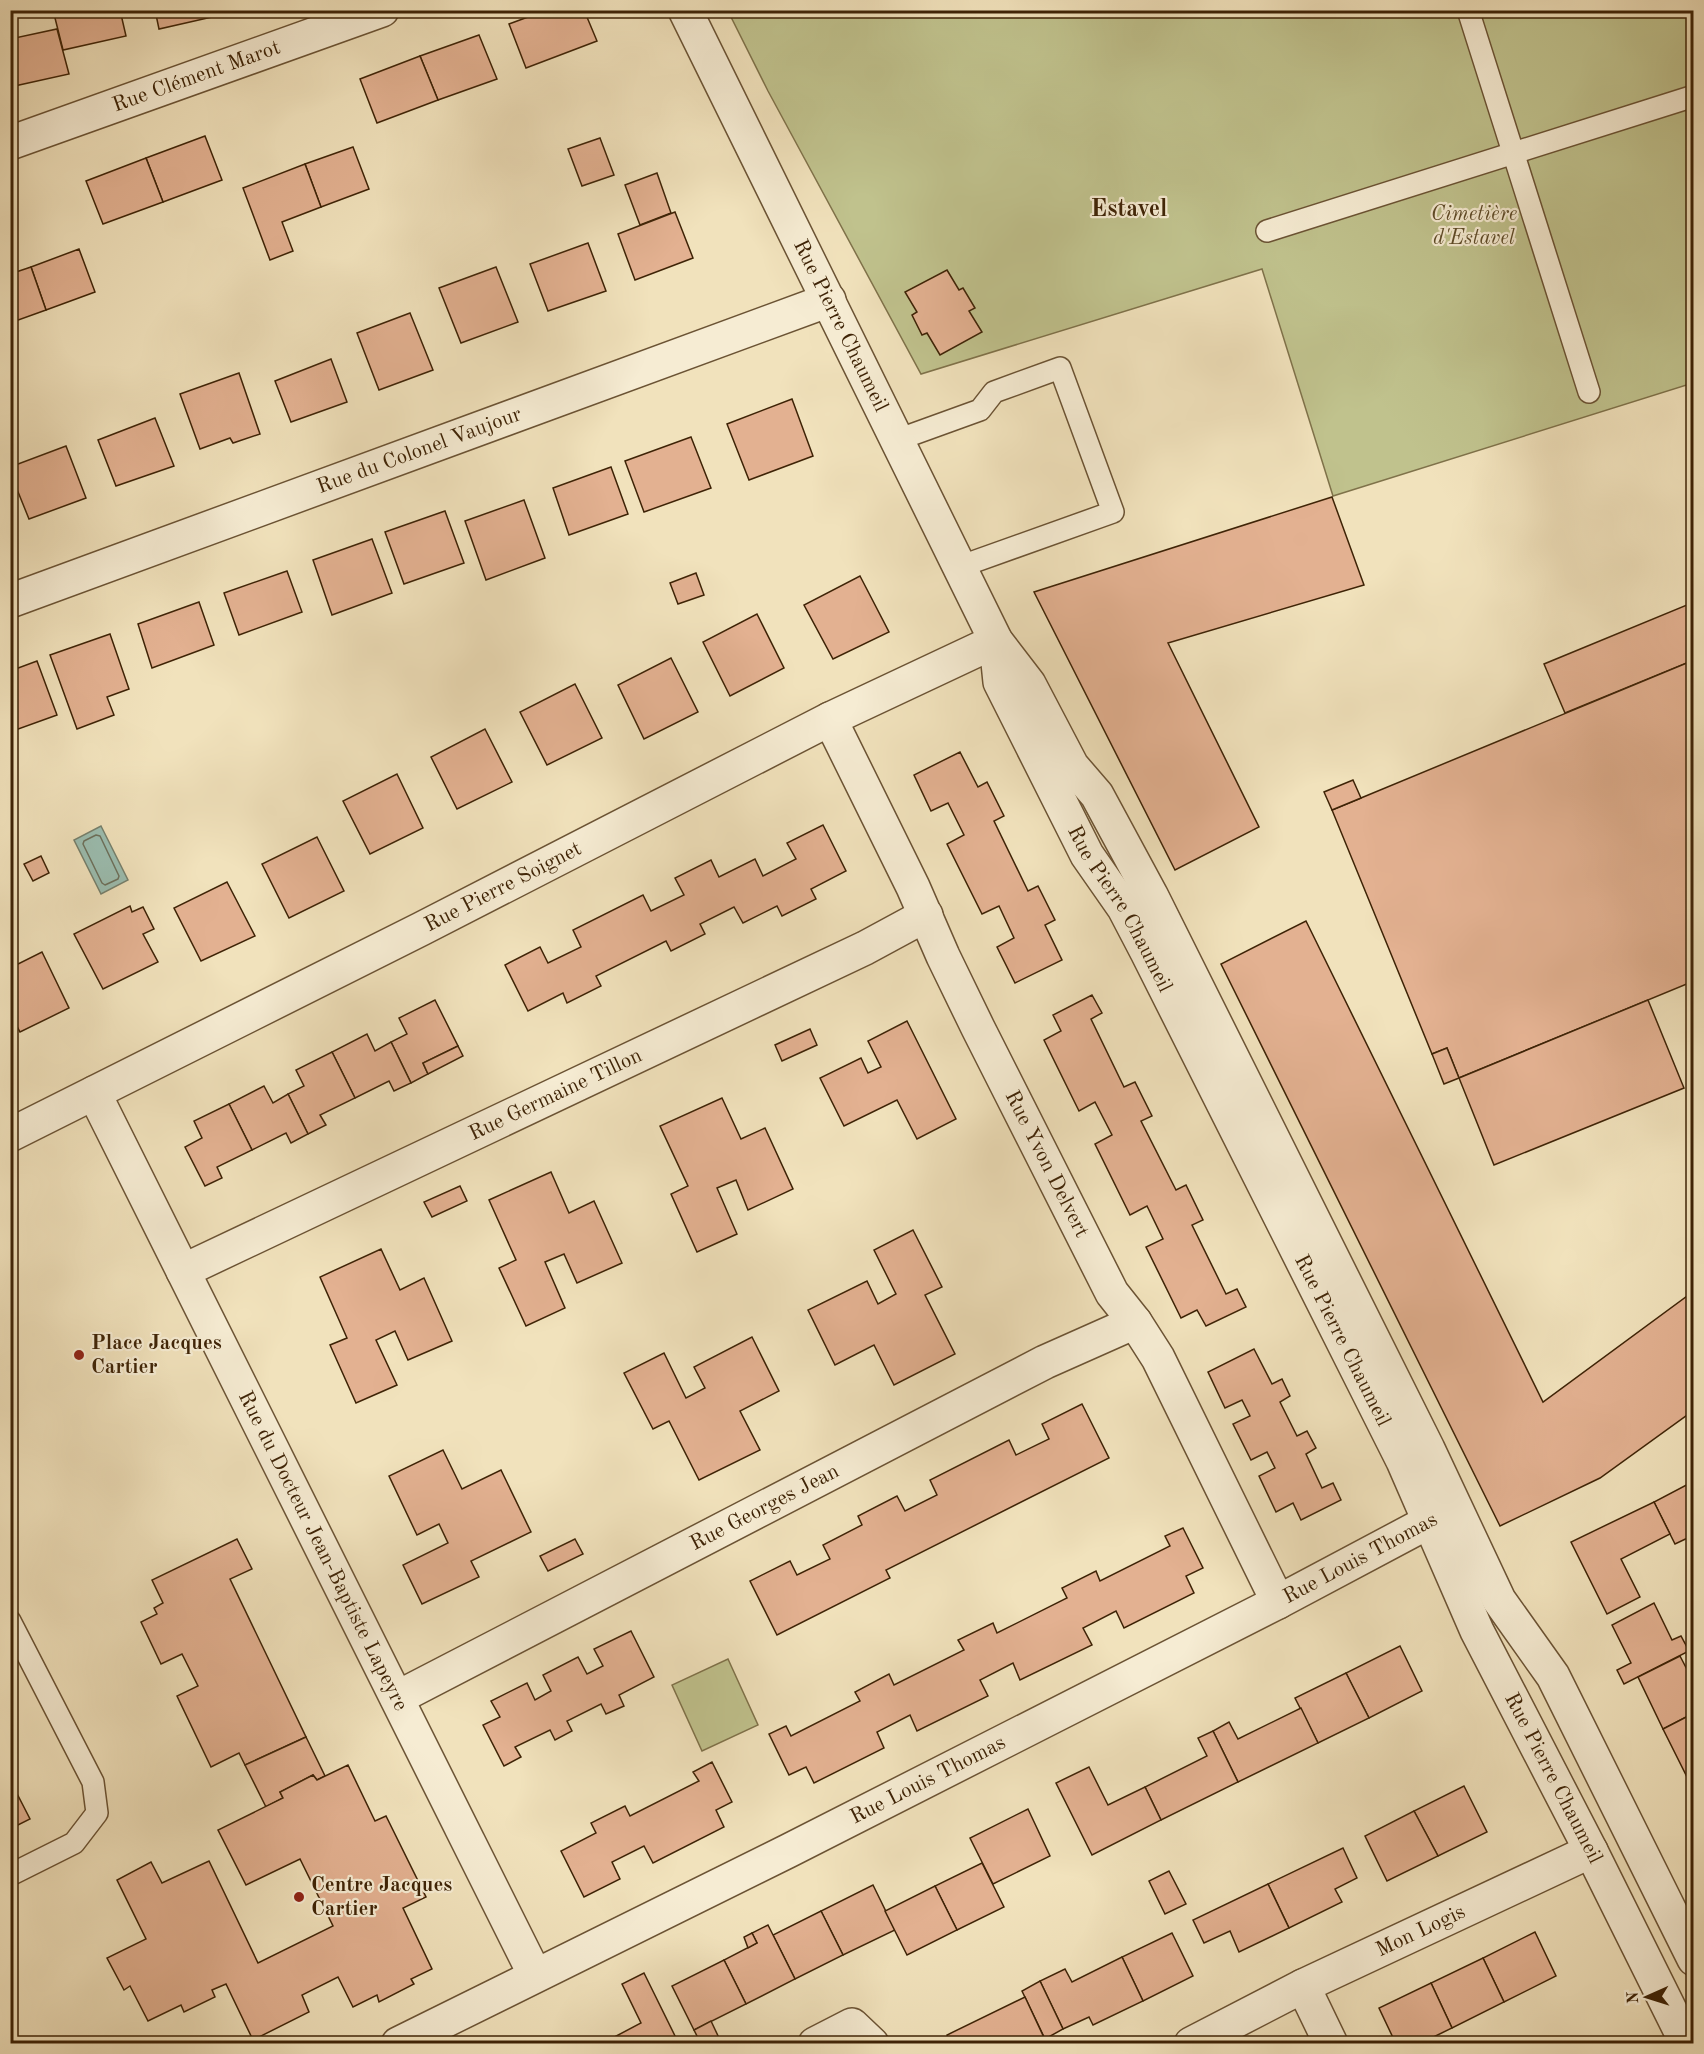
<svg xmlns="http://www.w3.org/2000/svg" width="1704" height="2054" font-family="'Old Standard TT',serif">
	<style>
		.green { fill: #c0c28d; stroke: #7f724a; stroke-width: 1.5 }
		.water { fill: #9bbeb1; stroke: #76806d; stroke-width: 1.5 }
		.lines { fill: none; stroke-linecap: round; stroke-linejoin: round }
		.shore { stroke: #6c705c; stroke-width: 1.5 }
		.building { fill: #e3b191; stroke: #3e2306; stroke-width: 1.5 }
		.service-casing { stroke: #6b5334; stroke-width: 24 }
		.minor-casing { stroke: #6b5334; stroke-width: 36 }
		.service { stroke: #f6ecd3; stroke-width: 21 }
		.minor { stroke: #f6ecd3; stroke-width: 33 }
		.poi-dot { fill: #8f2418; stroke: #f6ecd3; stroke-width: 2 }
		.labels { text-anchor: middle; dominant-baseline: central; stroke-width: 4.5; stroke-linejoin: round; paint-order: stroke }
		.street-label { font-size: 21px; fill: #3e2306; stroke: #f6ecd3 }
		.park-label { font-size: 21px; font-style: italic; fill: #5e4b28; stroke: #f6ecd3 }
		.poi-label { font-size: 21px; font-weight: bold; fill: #3e2306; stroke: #f6ecd3; text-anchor: start }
		.quarter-label { font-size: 24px; font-weight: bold; fill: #3e2306; stroke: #f6ecd3 }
	</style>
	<rect width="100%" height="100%" fill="#f1e2bc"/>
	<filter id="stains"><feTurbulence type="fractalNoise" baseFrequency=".00333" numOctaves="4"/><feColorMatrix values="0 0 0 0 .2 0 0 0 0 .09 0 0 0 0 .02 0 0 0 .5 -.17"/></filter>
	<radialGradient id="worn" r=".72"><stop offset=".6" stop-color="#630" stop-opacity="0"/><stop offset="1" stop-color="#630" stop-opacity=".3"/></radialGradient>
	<g class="green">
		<polygon points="728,11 1693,11 1693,383 1333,496 1262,269 921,374 768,91"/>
		<polygon points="728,1659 758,1725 702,1751 672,1685"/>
	</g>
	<polygon class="water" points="101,826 128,880 101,894 74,840"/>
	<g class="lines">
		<polygon class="shore" points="96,835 100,836 119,876 118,879 105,885 102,883 83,844 84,841"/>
	</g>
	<g class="building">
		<polygon points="53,10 120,10 126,36 63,50"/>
		<polygon points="155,10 220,10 221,15 159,29"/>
		<polygon points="547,10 584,10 597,41 526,68 509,24"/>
		<polygon points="57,29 69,74 10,87 10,39"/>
		<polygon points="479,35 497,79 438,100 420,56"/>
		<polygon points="420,56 438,100 377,123 360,79"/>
		<polygon points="205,136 222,180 163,202 146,158"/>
		<polygon points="600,138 614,175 582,186 568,149"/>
		<polygon points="353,147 369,189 321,207 305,164"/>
		<polygon points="146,158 163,202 103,224 86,181"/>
		<polygon points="305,164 321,207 282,222 293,251 270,260 243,188"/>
		<polygon points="657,173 671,213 640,225 625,185"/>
		<polygon points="675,212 693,258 635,280 618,234"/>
		<polygon points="588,243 606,291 548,311 530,264"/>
		<polygon points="79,249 95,292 46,310 31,267"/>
		<polygon points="31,267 46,310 10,323 10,274"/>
		<polygon points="496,267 518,322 461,343 439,288"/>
		<polygon points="947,270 959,290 963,288 975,308 969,311 982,332 940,355 927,333 922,335 912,315 917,312 905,292"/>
		<polygon points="410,313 433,370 379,390 357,333"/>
		<polygon points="331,359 347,402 291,422 275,381"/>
		<polygon points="239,373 260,434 233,443 230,438 200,449 180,394"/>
		<polygon points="792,399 813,456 749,480 727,424"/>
		<polygon points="155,418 174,466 116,486 98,440"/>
		<polygon points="691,437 711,488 644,512 625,461"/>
		<polygon points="66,446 86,498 29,519 10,472 10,467"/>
		<polygon points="611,467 628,514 569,535 553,488"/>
		<polygon points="1332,497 1364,585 1168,643 1259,827 1175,870 1034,592"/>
		<polygon points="524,500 545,558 486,580 465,521"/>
		<polygon points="445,511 464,563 404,584 385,532"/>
		<polygon points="372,539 392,593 332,615 313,560"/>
		<polygon points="287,571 302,612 239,635 224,593"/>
		<polygon points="696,573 704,595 678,604 670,583"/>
		<polygon points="860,576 889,632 833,659 804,605"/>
		<polygon points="199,602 214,645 152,668 138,624"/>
		<polygon points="1694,602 1694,660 1565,713 1544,664"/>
		<polygon points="757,614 784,668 730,696 703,642"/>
		<polygon points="110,634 129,689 107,697 114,715 77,729 50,655"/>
		<polygon points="671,658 698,712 644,739 618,685"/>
		<polygon points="1694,660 1694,981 1459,1078 1447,1048 1432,1054 1332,810"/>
		<polygon points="37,661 57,715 10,732 10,671"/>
		<polygon points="575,684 602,738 547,765 520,712"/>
		<polygon points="485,729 512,782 457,809 431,757"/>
		<polygon points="960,752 978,787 987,782 1004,816 994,821 1028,891 1038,886 1055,920 1045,925 1062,960 1015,983 997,947 1014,938 999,906 982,914 947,844 964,835 948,803 931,811 914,775"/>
		<polygon points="397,774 423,828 370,854 343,801"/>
		<polygon points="1353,780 1361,798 1332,810 1324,792"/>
		<polygon points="823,825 846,871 811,889 816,899 782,916 777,906 743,923 734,907 700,924 705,934 671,951 666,941 596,976 601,986 567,1003 563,993 528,1011 505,965 540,947 548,963 581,947 573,930 643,895 651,911 684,895 675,878 711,860 719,877 755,859 763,876 796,859 787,843"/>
		<polygon points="317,837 344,891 289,918 262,864"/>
		<polygon points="41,856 49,873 33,881 24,864"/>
		<polygon points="227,882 255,936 201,961 174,908"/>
		<polygon points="130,906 132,912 143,907 154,929 143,934 158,962 103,989 74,934"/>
		<polygon points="1306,921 1543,1402 1694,1291 1694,1410 1600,1478 1500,1526 1221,964"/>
		<polygon points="42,952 69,1008 20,1032 10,1013 10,968"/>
		<polygon points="1092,995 1102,1013 1091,1019 1124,1087 1135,1082 1152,1116 1141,1121 1176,1190 1186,1185 1203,1220 1192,1225 1226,1294 1237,1289 1246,1307 1206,1326 1197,1310 1181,1318 1146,1247 1163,1239 1147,1206 1130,1215 1095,1144 1112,1135 1095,1102 1079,1111 1044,1040 1061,1031 1053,1015"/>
		<polygon points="435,1000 458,1046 423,1063 428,1074 411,1083 391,1042 407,1034 399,1018"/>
		<polygon points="1648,1000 1684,1088 1494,1165 1459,1078"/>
		<polygon points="907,1021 956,1119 917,1139 897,1100 844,1126 820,1078 861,1058 868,1073 881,1067 868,1041"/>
		<polygon points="810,1029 817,1045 782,1061 775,1045"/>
		<polygon points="367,1034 375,1051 391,1042 411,1083 394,1091 389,1081 355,1098 332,1052"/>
		<polygon points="458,1046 463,1056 428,1074 423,1063"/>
		<polygon points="1447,1048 1459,1078 1444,1084 1432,1054"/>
		<polygon points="332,1052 355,1098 320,1115 326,1125 308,1134 288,1094 304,1086 296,1070"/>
		<polygon points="264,1086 273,1103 288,1094 308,1134 291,1143 286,1133 252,1150 229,1104"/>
		<polygon points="722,1098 741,1139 765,1128 793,1189 748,1210 736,1180 717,1188 737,1234 697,1252 671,1194 688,1186 660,1126"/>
		<polygon points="229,1104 252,1150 217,1167 222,1178 205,1186 185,1147 202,1138 194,1121"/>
		<polygon points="551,1172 569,1213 594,1201 622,1263 577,1283 564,1254 545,1262 565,1308 526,1326 499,1268 516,1260 489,1200"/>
		<polygon points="460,1186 467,1201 432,1217 424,1202"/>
		<polygon points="913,1230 942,1287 925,1295 955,1354 894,1385 874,1345 835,1365 808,1310 867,1281 878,1304 896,1294 874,1250"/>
		<polygon points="381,1249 400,1290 424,1278 452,1341 408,1360 395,1331 376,1340 397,1385 356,1403 330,1345 347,1338 320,1277"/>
		<polygon points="752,1337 779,1391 740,1411 760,1450 699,1480 669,1421 653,1429 624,1373 664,1353 686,1398 705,1388 694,1367"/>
		<polygon points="1254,1349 1272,1384 1282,1379 1290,1396 1280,1402 1297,1436 1307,1431 1316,1448 1306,1454 1322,1488 1333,1483 1341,1500 1301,1520 1293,1503 1276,1512 1259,1476 1275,1468 1267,1452 1251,1460 1233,1424 1250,1416 1242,1400 1225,1408 1208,1372"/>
		<polygon points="1082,1404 1109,1458 886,1570 890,1578 777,1635 750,1581 790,1561 797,1575 830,1559 823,1545 862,1525 858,1516 897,1496 905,1511 937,1495 930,1480 1009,1440 1016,1455 1049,1439 1042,1424"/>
		<polygon points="443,1450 462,1489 501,1470 531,1532 471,1561 479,1577 422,1604 403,1565 448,1543 439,1524 417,1535 389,1476"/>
		<polygon points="1694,1481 1694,1535 1675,1544 1654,1502"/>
		<polygon points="1654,1502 1670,1534 1621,1559 1640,1597 1607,1614 1571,1542"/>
		<polygon points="1183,1528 1203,1568 1186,1576 1194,1593 1124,1628 1116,1611 1083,1628 1092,1645 1020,1680 1013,1663 980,1680 988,1696 917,1731 910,1715 877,1732 884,1748 814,1783 806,1767 789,1775 769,1734 786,1726 791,1736 860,1701 855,1692 889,1674 894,1685 964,1650 958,1640 993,1623 997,1633 1067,1598 1062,1588 1096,1571 1100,1581 1170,1546 1165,1536"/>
		<polygon points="237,1539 252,1569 230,1579 306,1737 245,1765 239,1753 211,1767 177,1696 198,1686 182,1654 161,1664 141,1622 157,1614 154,1608 163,1603 152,1580"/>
		<polygon points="575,1539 583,1554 548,1571 540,1556"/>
		<polygon points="1654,1603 1672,1640 1681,1636 1689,1651 1624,1684 1617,1670 1631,1663 1612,1625"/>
		<polygon points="631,1631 654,1677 619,1695 624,1706 606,1714 601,1704 567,1721 572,1731 555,1740 550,1730 515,1747 521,1757 504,1766 483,1725 500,1717 491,1701 527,1683 535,1700 551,1691 543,1675 578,1657 587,1674 603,1666 594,1649"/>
		<polygon points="1400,1646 1422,1691 1369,1718 1346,1673"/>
		<polygon points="1680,1656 1694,1683 1694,1713 1663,1729 1638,1677"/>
		<polygon points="1346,1673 1369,1718 1318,1743 1295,1698"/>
		<polygon points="1301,1708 1318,1743 1238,1782 1213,1731 1229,1722 1238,1739"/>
		<polygon points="1694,1713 1694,1779 1689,1781 1663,1729"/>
		<polygon points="1213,1731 1238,1782 1161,1820 1145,1787 1207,1756 1198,1738"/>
		<polygon points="306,1737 325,1776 317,1780 313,1775 280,1792 283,1798 266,1807 245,1765"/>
		<polygon points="712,1762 732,1802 716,1810 724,1827 653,1863 644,1846 612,1862 620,1879 584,1897 561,1851 596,1833 591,1823 625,1806 630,1816 699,1781 693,1772"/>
		<polygon points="348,1765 375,1821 386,1816 426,1897 403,1908 432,1969 411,1979 414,1984 379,2002 377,1995 353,2007 338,1977 302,1995 309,2012 253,2040 226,1984 212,1990 215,1997 184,2012 181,2005 148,2021 130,1986 124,1990 107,1958 146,1939 117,1880 151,1862 162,1883 209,1861 258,1963 333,1926 300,1859 246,1885 218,1830 283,1798 280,1792 313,1775 317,1780"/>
		<polygon points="1089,1767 1108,1805 1145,1787 1161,1820 1092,1855 1056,1783"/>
		<polygon points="10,1780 30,1819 10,1829"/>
		<polygon points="1464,1786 1487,1832 1438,1856 1414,1811"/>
		<polygon points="1028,1809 1050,1856 993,1884 970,1838"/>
		<polygon points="1414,1811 1438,1856 1387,1881 1365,1836"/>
		<polygon points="1343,1848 1357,1878 1335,1889 1342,1902 1289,1928 1268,1884"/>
		<polygon points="982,1863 1004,1907 957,1930 935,1886"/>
		<polygon points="1169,1871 1186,1904 1165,1914 1149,1881"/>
		<polygon points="1268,1884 1289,1928 1239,1952 1230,1931 1204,1943 1193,1920"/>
		<polygon points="873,1885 895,1930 843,1955 821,1911"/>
		<polygon points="935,1886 957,1930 907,1955 885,1911"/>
		<polygon points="821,1911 843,1955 795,1979 773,1935"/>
		<polygon points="768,1925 795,1979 746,2004 724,1960 757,1943 752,1933"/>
		<polygon points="1535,1932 1556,1976 1504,2002 1483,1958"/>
		<polygon points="752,1933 757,1943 748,1948 744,1937"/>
		<polygon points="1172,1933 1193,1976 1143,2001 1122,1957"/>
		<polygon points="1122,1957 1143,2001 1093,2025 1089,2017 1063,2029 1040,1981 1065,1969 1072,1982"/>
		<polygon points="1483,1958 1504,2002 1452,2028 1431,1983"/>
		<polygon points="724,1960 746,2004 694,2030 672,1986"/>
		<polygon points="644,1973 679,2044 601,2044 641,2023 622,1984"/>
		<polygon points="1040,1981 1063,2029 1045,2039 1022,1991"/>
		<polygon points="1431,1983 1452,2028 1419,2044 1396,2044 1379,2008"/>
		<polygon points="1025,1997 1047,2044 1023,2044 1021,2039 1013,2044 951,2044 947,2035"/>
		<polygon points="711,2021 720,2040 713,2044 701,2044 694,2030"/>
	</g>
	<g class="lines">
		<defs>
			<g id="service">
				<polyline points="1468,10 1589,392"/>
				<polyline points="1267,231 1694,96"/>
				<polyline points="897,440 980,410 994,392 1060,368 1113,512 959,567"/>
				<polyline points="10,1621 93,1782 97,1813 74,1843 10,1875"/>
			</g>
			<g id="minor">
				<path id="s1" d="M685 10 996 641 1029 684 1072 766 1097 795 1151 895 1428 1449 1499 1600 1553 1676 1694 1959"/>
				<path id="s2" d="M10 143 382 10"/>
				<path id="s3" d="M10 601 829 300"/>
				<path id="s4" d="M996 643 1000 682 1087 855 1124 908 1147 952 1403 1461 1477 1631 1591 1851 1687 2044"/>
				<path id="s5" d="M830 719 913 887 943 956 978 1028 1112 1293 1135 1322 1158 1358 1278 1602"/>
				<path id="s6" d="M94 1093 535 1975"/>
				<path id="s7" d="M10 1135 421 929 830 719 996 641"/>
				<path id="s8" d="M183 1271 865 948 926 915"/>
				<path id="s9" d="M397 1698 1045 1362 1135 1322"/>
				<polyline points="1303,1986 1331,2044"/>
				<path id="s10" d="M398 2044 788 1851 1278 1602 1449 1511"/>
				<polyline points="815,2044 852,2025 872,2044"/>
				<path id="s11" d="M1191 2044 1303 1986 1591 1851"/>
			</g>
		</defs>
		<use href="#service" class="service-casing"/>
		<use href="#minor" class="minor-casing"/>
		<use href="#service" class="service"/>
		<use href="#minor" class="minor"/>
	</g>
	<g class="poi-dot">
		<circle cx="79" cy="1355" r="6"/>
		<circle cx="299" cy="1897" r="6"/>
	</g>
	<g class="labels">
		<g class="street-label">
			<text stroke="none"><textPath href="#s2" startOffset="198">Rue Clément Marot</textPath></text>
			<text stroke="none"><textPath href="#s1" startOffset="352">Rue Pierre Chaumeil</textPath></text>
			<text stroke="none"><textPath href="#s3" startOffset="436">Rue du Colonel Vaujour</textPath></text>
			<text stroke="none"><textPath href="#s7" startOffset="552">Rue Pierre Soignet</textPath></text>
			<text stroke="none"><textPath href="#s4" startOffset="296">Rue Pierre Chaumeil</textPath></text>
			<text stroke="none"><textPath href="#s8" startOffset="412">Rue Germaine Tillon</textPath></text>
			<text stroke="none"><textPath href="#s5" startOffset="495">Rue Yvon Delvert</textPath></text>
			<text stroke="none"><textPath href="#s4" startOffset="782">Rue Pierre Chaumeil</textPath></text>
			<text stroke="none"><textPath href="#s9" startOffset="414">Rue Georges Jean</textPath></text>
			<text stroke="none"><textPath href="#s6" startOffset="512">Rue du Docteur Jean-Baptiste Lapeyre</textPath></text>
			<text stroke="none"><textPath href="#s10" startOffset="1078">Rue Louis Thomas</textPath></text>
			<text stroke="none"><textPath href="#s4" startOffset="1268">Rue Pierre Chaumeil</textPath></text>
			<text stroke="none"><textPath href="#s10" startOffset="592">Rue Louis Thomas</textPath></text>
			<text stroke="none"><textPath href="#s11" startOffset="256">Mon Logis</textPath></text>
		</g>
		<g class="park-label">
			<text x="1474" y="214">Cimetière<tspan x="1474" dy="24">d'Estavel</tspan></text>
		</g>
		<g class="poi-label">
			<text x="91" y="1343">Place Jacques<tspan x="91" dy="24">Cartier</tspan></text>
			<text x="311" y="1885">Centre Jacques<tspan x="311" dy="24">Cartier</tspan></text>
		</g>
		<g class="quarter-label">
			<text x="1129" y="210">Estavel</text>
		</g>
	</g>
	<rect width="1704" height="2054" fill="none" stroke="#f1e2bc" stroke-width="36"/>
	<rect x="12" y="12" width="1680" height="2030" fill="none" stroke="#3e2306" stroke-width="3"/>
	<rect x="18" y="18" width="1668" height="2018" fill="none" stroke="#3e2306" stroke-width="1.5"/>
	<g transform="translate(1647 1997) rotate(267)" stroke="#f6ecd3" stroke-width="4.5" paint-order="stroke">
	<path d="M0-4.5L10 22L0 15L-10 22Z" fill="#3e2306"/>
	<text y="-9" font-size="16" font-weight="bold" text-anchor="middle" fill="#3e2306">N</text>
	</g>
	<rect width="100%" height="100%" filter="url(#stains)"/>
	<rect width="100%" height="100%" fill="url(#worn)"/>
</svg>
